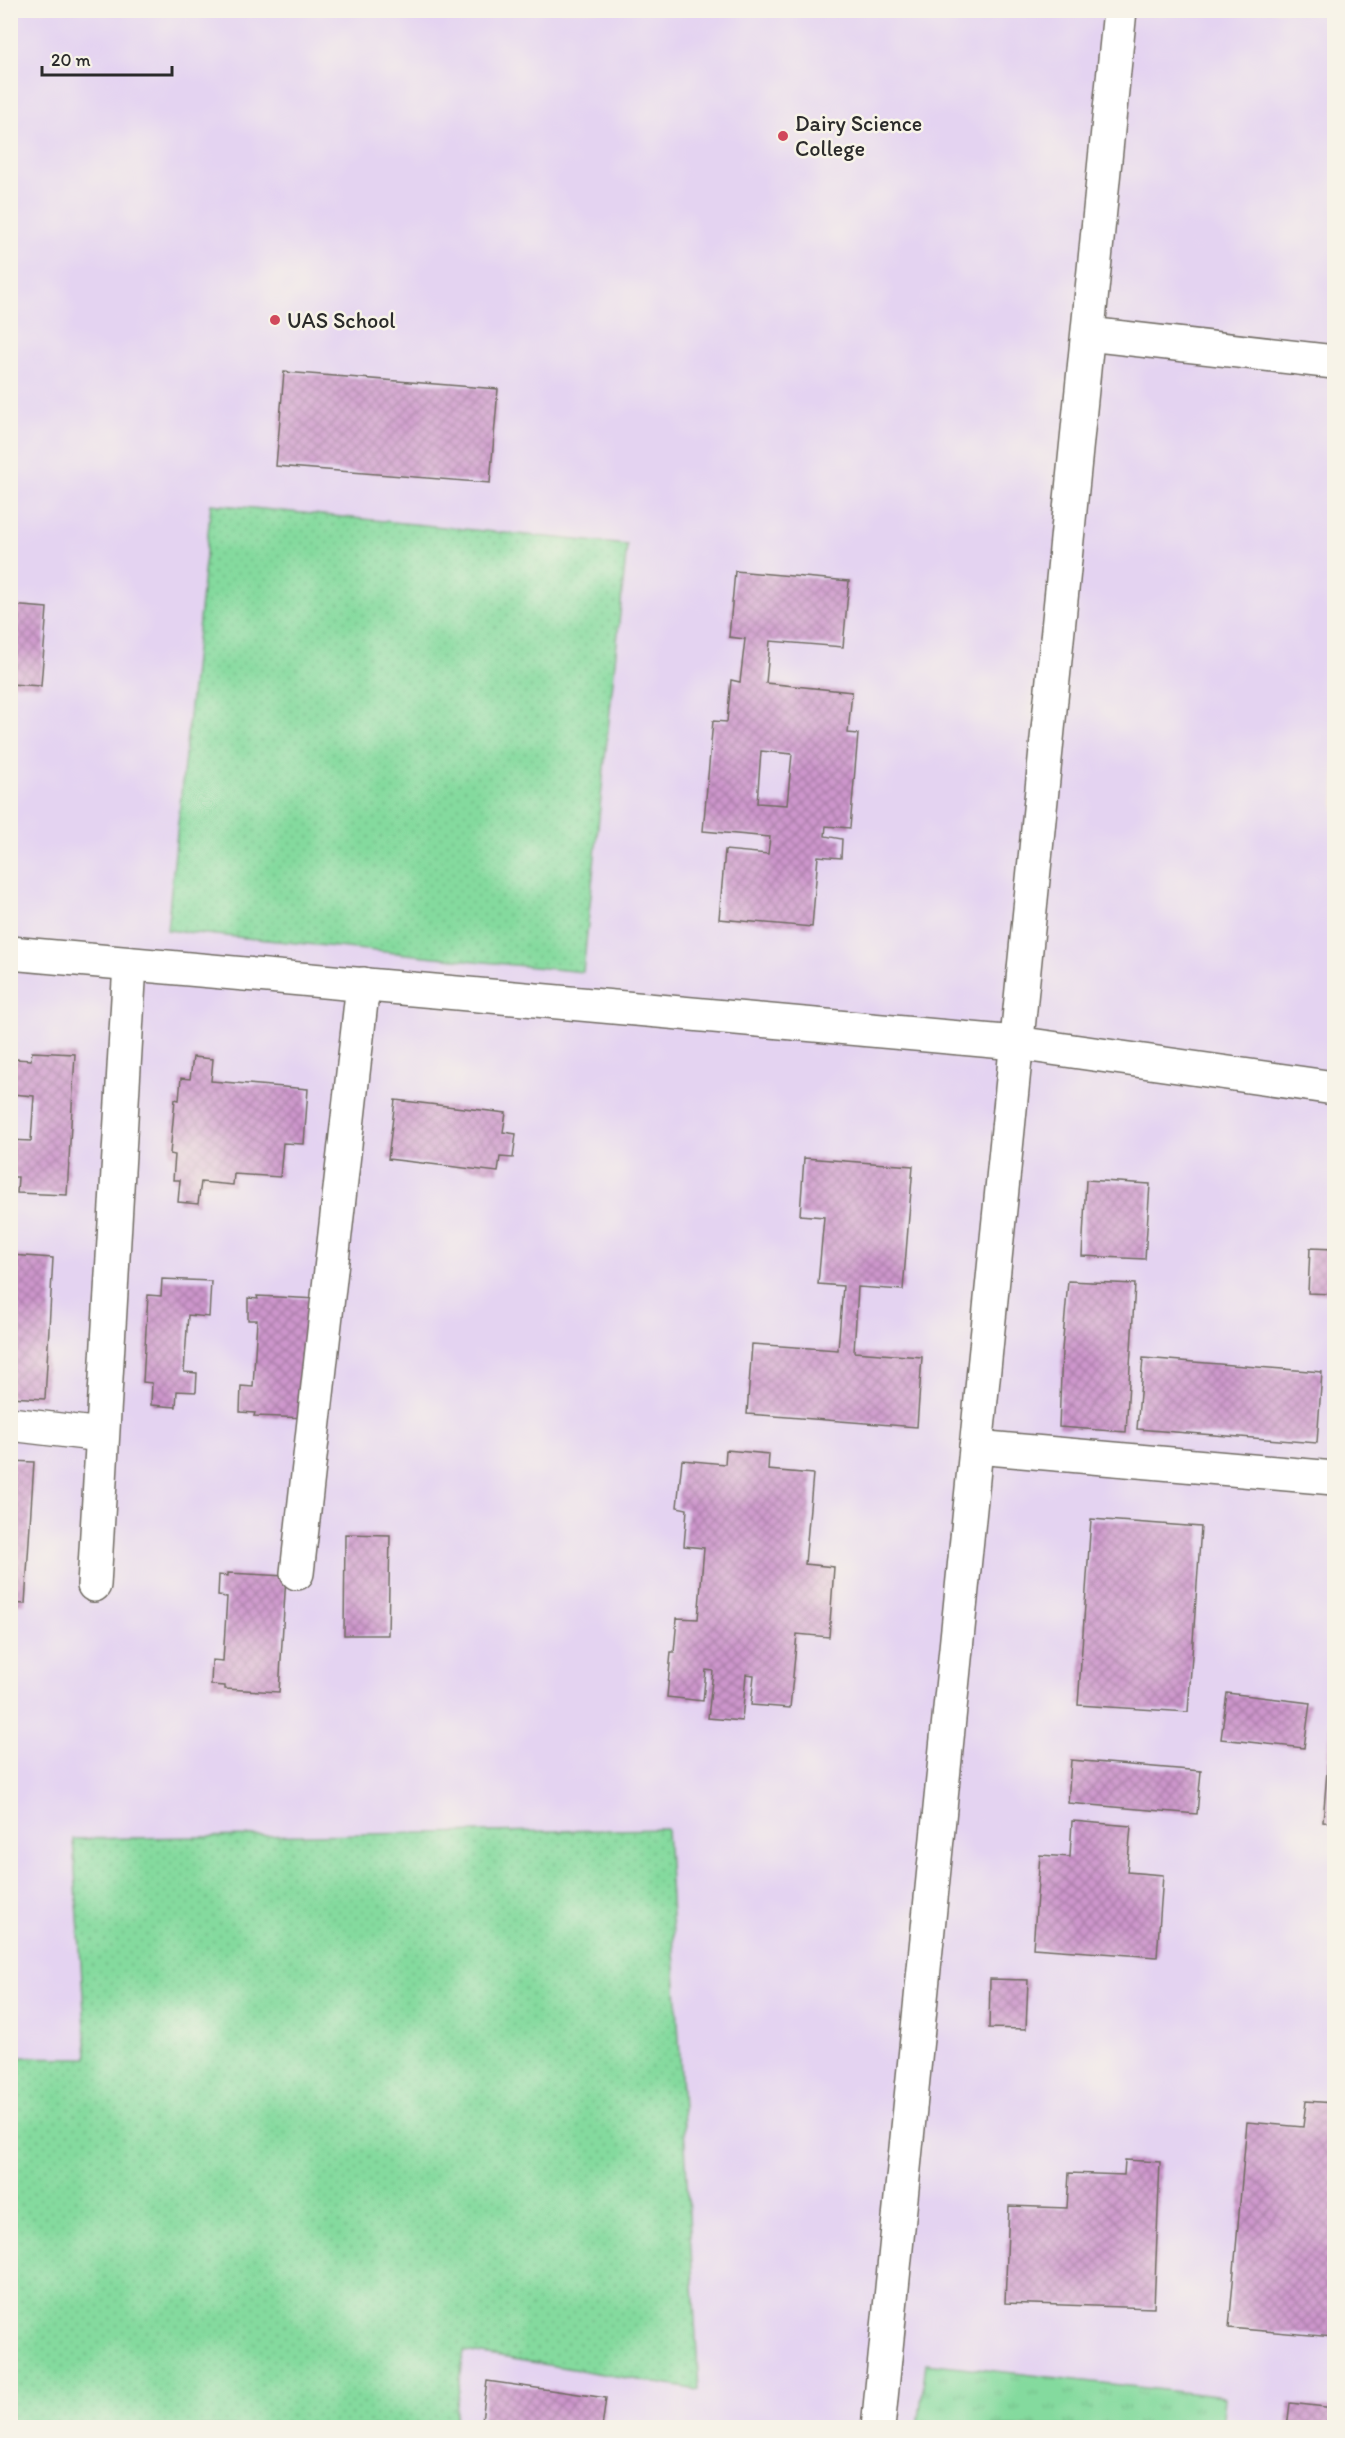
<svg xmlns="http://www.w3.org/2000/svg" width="1345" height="2438" font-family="Itim,sans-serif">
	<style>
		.built { fill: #e4d3f1 }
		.grass { fill: url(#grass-tufts); stroke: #588264; stroke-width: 1.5 }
		.park { fill: url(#park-dots); stroke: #588264; stroke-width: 1.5 }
		.building { fill: url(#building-cross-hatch); fill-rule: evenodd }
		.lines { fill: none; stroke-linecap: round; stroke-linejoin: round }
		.minor-casing { stroke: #716c64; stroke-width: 36 }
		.minor { stroke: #fff; stroke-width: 33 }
		.poi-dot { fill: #d1495b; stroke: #f7f3e8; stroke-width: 2 }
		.labels { text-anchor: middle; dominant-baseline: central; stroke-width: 5; stroke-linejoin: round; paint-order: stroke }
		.poi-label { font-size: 22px; fill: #2b2b2b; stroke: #f7f3e8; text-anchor: start }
	</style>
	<defs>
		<pattern id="grass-tufts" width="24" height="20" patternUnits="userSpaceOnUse" patternTransform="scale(1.5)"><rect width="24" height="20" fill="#84da9e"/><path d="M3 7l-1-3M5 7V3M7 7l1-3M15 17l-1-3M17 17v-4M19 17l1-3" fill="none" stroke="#72bb88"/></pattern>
		<pattern id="park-dots" width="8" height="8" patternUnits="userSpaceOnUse" patternTransform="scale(1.5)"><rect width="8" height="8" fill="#84da9e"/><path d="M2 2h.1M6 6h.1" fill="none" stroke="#72bb88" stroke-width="1.8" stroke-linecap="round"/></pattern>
		<pattern id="building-cross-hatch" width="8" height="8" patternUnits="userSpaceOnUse" patternTransform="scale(1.5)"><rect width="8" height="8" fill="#cd96cc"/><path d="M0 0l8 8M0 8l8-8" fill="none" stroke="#a77ba6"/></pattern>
	</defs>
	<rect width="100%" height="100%" fill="#f7f3e8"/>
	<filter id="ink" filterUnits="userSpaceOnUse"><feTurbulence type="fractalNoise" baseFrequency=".0167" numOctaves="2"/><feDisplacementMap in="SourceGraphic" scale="12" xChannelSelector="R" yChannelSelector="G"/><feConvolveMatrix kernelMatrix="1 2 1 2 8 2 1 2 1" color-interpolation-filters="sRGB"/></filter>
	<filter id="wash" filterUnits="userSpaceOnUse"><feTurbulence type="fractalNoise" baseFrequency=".008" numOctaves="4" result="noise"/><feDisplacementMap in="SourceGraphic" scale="24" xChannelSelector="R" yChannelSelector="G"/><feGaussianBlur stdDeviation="1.35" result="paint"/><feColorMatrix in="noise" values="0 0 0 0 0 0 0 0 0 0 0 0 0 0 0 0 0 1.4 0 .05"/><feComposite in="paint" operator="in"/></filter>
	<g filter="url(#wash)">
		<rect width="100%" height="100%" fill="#f4e5ce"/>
		<polygon class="built" points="11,11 1334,11 1334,2427 11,2428"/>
		<polygon class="grass" points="926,2363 1225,2397 1222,2427 918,2427"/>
		<g class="park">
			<polygon points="211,504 627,545 583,972 167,930"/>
			<polygon points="667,1829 699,2390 464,2351 454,2427 11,2427 11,2057 87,2058 73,1839"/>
		</g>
		<g id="blocks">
			<g class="building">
				<polygon points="284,372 498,389 490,483 276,466"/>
				<path d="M735 571 849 581 843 647 770 641 766 683 852 692 848 733 858 734 850 828 826 826 825 836 842 839 841 858 818 856 812 927 719 919 725 850 768 854 770 837 703 831 713 721 727 722 731 680 740 682 745 639 729 637ZM761 751 792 754 787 805 757 803Z"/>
				<polygon points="10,605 47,608 41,686 10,684"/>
				<polygon points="32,1052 75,1054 67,1195 17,1193 18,1177 10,1177 10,1140 31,1141 34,1096 12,1094 15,1059 31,1060"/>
				<polygon points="193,1057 213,1059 211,1081 308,1089 304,1144 283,1143 280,1177 234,1174 233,1185 201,1182 198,1204 178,1202 180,1180 173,1180 175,1155 170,1154 175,1099 179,1100 181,1078 190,1079"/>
				<polygon points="395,1100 506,1113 503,1132 516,1134 513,1158 500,1157 498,1172 388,1159"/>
				<polygon points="804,1158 913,1166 903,1290 858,1287 854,1352 922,1357 917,1427 747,1414 752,1344 838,1350 843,1286 818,1284 824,1217 800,1215"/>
				<polygon points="1086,1180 1150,1184 1145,1259 1082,1256"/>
				<polygon points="1310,1248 1334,1249 1334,1294 1308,1293"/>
				<polygon points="10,1255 53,1258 45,1399 10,1397"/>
				<polygon points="162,1279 211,1281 209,1317 188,1315 184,1372 197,1373 196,1392 177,1391 176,1407 151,1405 152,1383 143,1382 148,1295 161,1296"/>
				<polygon points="1068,1281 1135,1284 1126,1432 1059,1427 1062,1350"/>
				<polygon points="257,1296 318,1299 310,1418 254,1416 255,1413 240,1412 241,1386 253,1387 257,1320 248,1320 248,1298 258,1299"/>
				<polygon points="1143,1358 1322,1372 1317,1443 1137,1429"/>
				<polygon points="726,1450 769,1454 768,1470 813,1474 805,1564 834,1567 829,1637 797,1634 790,1708 751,1705 754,1675 746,1674 742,1721 708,1718 713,1671 706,1670 703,1701 667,1697 671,1652 674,1652 677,1618 698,1619 704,1548 684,1546 687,1509 677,1507 682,1460 725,1464"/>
				<polygon points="10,1461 34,1462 25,1604 10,1603"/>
				<polygon points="1091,1519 1201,1527 1188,1712 1078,1705"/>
				<polygon points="345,1534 390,1535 388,1635 344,1635"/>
				<polygon points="228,1573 286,1576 279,1692 225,1689 225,1686 211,1685 212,1660 223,1661 227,1597 218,1596 219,1575 228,1576"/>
				<polygon points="1227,1693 1310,1703 1304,1748 1221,1739"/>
				<polygon points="1333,1695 1334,1695 1334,1823 1323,1822"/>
				<polygon points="1071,1760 1201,1771 1197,1814 1068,1803"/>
				<polygon points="1072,1821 1131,1826 1127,1872 1163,1875 1157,1957 1033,1948 1040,1855 1070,1857"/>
				<polygon points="990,1979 1028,1980 1026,2029 989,2028"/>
				<polygon points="1306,2101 1334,2103 1334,2337 1229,2328 1247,2122 1303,2127"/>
				<polygon points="1125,2160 1160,2162 1154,2308 1005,2303 1009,2206 1067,2208 1069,2173 1124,2175"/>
				<polygon points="487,2381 606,2398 602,2428 481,2428"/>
				<polygon points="1290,2403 1334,2408 1334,2428 1287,2428"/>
			</g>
		</g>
	</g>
	<g filter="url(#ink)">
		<use href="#blocks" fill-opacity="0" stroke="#716c64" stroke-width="1.5"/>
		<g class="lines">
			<defs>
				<g id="minor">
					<polyline points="1088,334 1334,362"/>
					<polyline points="10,953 1016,1043 1334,1088"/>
					<polyline points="10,1424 102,1435"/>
					<polyline points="976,1447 1334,1478"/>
					<polyline points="297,1573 363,984"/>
					<polyline points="94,1585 130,964"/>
					<polyline points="878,2428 1120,10"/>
				</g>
			</defs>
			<use href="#minor" class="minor-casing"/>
			<use href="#minor" class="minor"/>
		</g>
	</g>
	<g class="poi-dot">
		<circle cx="783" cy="136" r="6"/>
		<circle cx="275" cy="320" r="6"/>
	</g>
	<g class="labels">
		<g class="poi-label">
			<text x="795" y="123">Dairy Science<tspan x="795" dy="25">College</tspan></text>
			<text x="287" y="320">UAS School</text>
		</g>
	</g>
	<rect width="1345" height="2438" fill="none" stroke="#f7f3e8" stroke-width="36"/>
	<path d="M42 66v9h130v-9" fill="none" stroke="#2b2b2b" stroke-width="3"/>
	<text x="51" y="66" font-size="18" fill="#2b2b2b" stroke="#f7f3e8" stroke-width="4.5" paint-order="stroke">20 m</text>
</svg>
